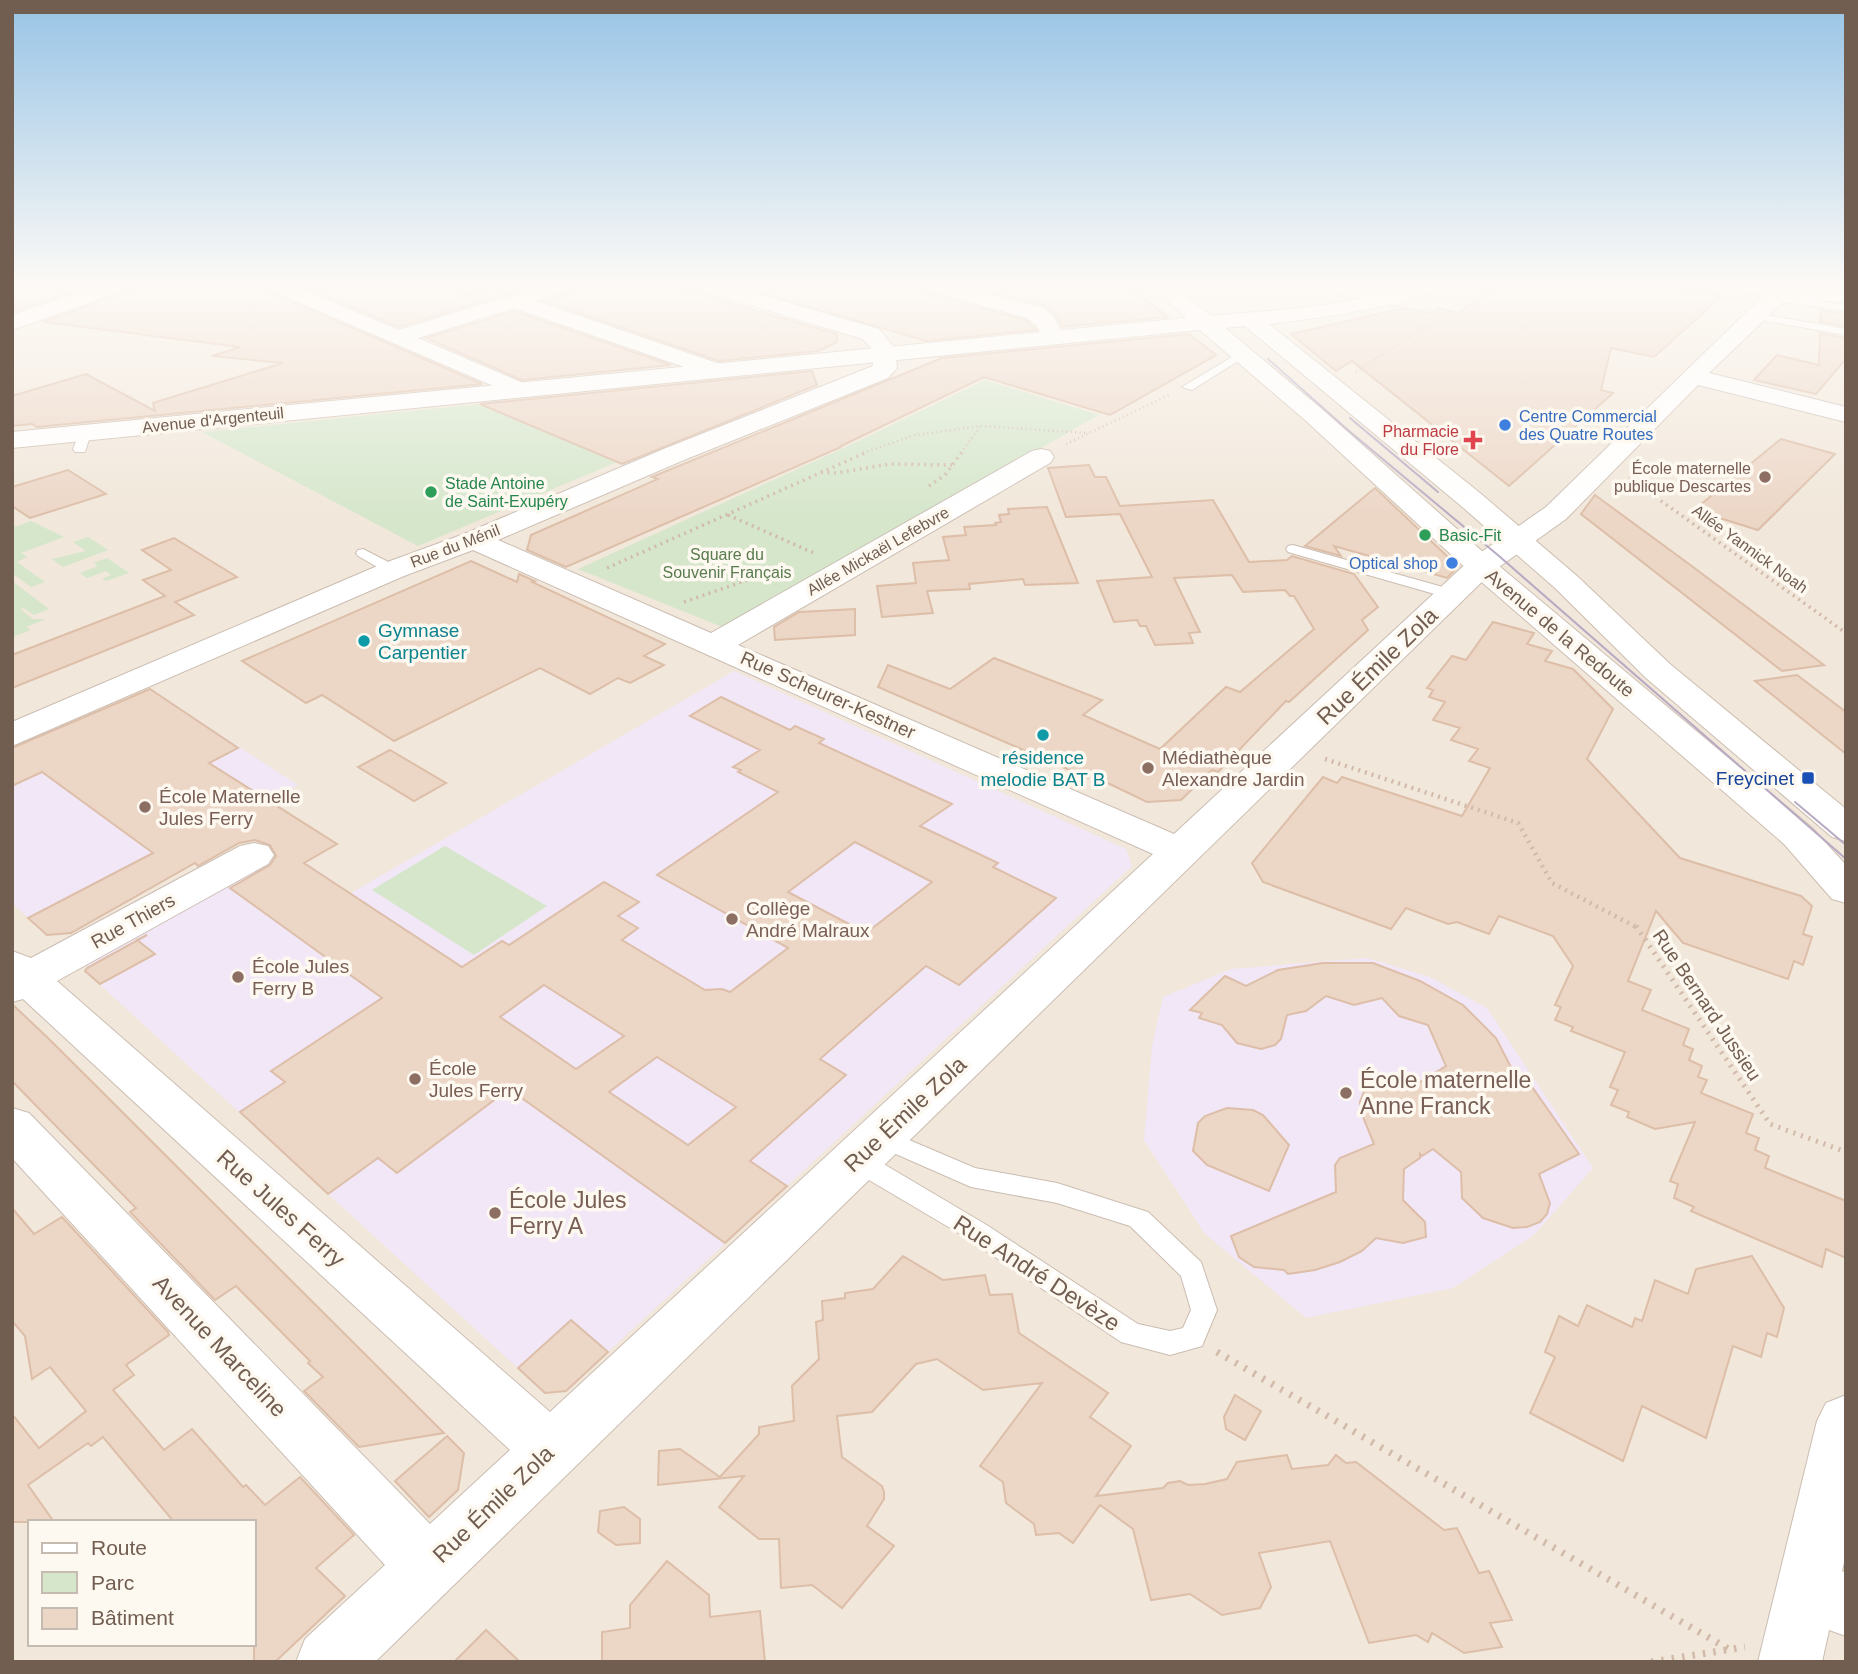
<svg xmlns="http://www.w3.org/2000/svg" width="1858" height="1674" font-family="Arial,sans-serif">
	<style>
		.residential { fill: #f1e7da; fill-rule: evenodd }
		.education { fill: #f2e7f7 }
		.green { fill: #d5e6cb }
		.building { fill: #ecd6c6; stroke: #ddbea8; stroke-width: 2; fill-rule: evenodd }
		.lines { fill: none; stroke-linecap: round; stroke-linejoin: round }
		.lane-casing { stroke: #cbbdb2; stroke-width: 2 }
		.street-casing { stroke: #cbbdb2; stroke-width: 2 }
		.secondary-casing { stroke: #cdbeb0; stroke-width: 2 }
		.path-far4 { stroke: #d1baa9; stroke-width: 2.5; stroke-dasharray: 1 3.5; stroke-linecap: butt }
		.path-far3 { stroke: #d1baa9; stroke-width: 3.5; stroke-dasharray: 2 4.5; stroke-linecap: butt }
		.path-far2 { stroke: #d1baa9; stroke-width: 4.5; stroke-dasharray: 2 5; stroke-linecap: butt }
		.path-far1 { stroke: #d1baa9; stroke-width: 5; stroke-dasharray: 2 6; stroke-linecap: butt }
		.path { stroke: #d1baa9; stroke-width: 7; stroke-dasharray: 2.5 8; stroke-linecap: butt }
		.lane { fill: #fff; fill-rule: evenodd }
		.street { fill: #fff; fill-rule: evenodd }
		.secondary { fill: #fff; fill-rule: evenodd }
		.tram { stroke: #b8aac3; stroke-width: 2 }
		.shop-dot { fill: #3f7fe0; stroke: #fdf9f1; stroke-width: 2.5 }
		.health-dot { fill: #e0444e; stroke: #fdf9f1; stroke-width: 2.5 }
		.education-dot { fill: #8d6e63; stroke: #fdf9f1; stroke-width: 2.5 }
		.leisure-dot { fill: #2e9e5b; stroke: #fdf9f1; stroke-width: 2.5 }
		.culture-dot { fill: #0f9aa8; stroke: #fdf9f1; stroke-width: 2.5 }
		.transit-dot { fill: #1a4fb4; stroke: #fdf9f1; stroke-width: 2.5 }
		.labels { text-anchor: middle; dominant-baseline: central; stroke-width: 7; stroke-linejoin: round; paint-order: stroke }
		.far-shop-label { font-size: 16px; fill: #366cbe; stroke: #fdf9f1; text-anchor: start }
		.far-street-label { font-size: 16px; fill: #725e51; stroke: #fdf9f1 }
		.far-health-label { font-size: 16px; fill: #be3a42; stroke: #fdf9f1; text-anchor: end }
		.far-education-label { font-size: 16px; fill: #785e54; stroke: #fdf9f1; text-anchor: end }
		.far-leisure-label { font-size: 16px; fill: #27864d; stroke: #fdf9f1; text-anchor: start }
		.far-park-label { font-size: 16px; fill: #597b4e; stroke: #fdf9f1 }
		.culture-label { font-size: 19px; fill: #0d838f; stroke: #fdf9f1; text-anchor: start }
		.street-label { font-size: 19px; fill: #725e51; stroke: #fdf9f1 }
		.education-label { font-size: 19px; fill: #785e54; stroke: #fdf9f1; text-anchor: start }
		.transit-label { font-size: 19px; fill: #164399; stroke: #fdf9f1; text-anchor: end }
		.near-street-label { font-size: 23px; fill: #725e51; stroke: #fdf9f1 }
		.near-education-label { font-size: 23px; fill: #785e54; stroke: #fdf9f1; text-anchor: start }
	</style>
	<rect width="100%" height="100%" fill="#faf5eb"/>
	<path class="residential" d="M12 285H1846V1662H12ZM30 1522H254V1644H30Z"/>
	<g class="education">
		<polygon points="734,671 1126,849 1132,866 566,1391 545,1393 85,971 90,959 287,850 351,893"/>
		<polygon points="150,689 298,785 269,800 288,813 65,934 47,935 12,903 12,748"/>
		<polygon points="1367,958 1430,977 1487,1008 1593,1168 1534,1235 1453,1288 1306,1318 1205,1234 1144,1140 1152,1047 1163,997 1231,969"/>
	</g>
	<g class="green">
		<polygon points="985,380 1099,415 725,628 578,569 848,446"/>
		<polygon points="480,404 617,462 418,546 202,432"/>
		<polygon points="31,521 64,537 21,553 27,557 17,562 45,582 31,587 12,573 12,528"/>
		<polygon points="88,537 108,550 63,567 52,559 86,551 73,542"/>
		<polygon points="107,558 129,573 106,581 102,579 111,575 106,571 87,578 80,573 98,566 94,563"/>
		<polygon points="12,581 49,609 34,615 24,608 20,609 33,619 46,619 26,627 31,630 12,637"/>
		<polygon points="445,846 547,906 474,955 372,890"/>
	</g>
	<g class="building">
		<polygon points="12,285 95,285 12,312"/>
		<polygon points="134,285 193,285 212,288 223,285 262,285 267,291 482,384 37,427 32,424 12,426 12,396 86,374 155,411 153,403 283,363 212,356 240,347 43,322 129,291"/>
		<polygon points="298,285 458,285 460,297 501,285 538,285 399,327"/>
		<polygon points="579,285 669,285 837,334 837,342 818,351 719,361 544,301 574,291"/>
		<polygon points="734,285 917,285 922,292 1026,320 1036,330 926,341"/>
		<polygon points="962,285 1127,285 1168,317 1062,327 1056,315 1044,305"/>
		<polygon points="1499,285 1666,285 1722,296 1654,357 1611,348 1601,390 1613,393 1509,486 1352,361 1336,371 1291,334 1404,308 1431,313 1439,308 1458,313"/>
		<polygon points="1821,310 1846,314 1846,326 1820,322"/>
		<polygon points="514,311 671,365 522,380 426,338"/>
		<polygon points="1820,333 1846,338 1846,359 1816,394 1754,380 1777,355 1819,365"/>
		<polygon points="1189,334 1216,355 1110,415 984,377 839,447 841,447 566,567 527,550 531,535 658,479 652,477 942,358"/>
		<polygon points="812,371 817,385 622,464 480,404"/>
		<polygon points="1781,439 1835,454 1758,530 1694,510"/>
		<polygon points="1089,465 1095,477 1106,477 1120,506 1213,500 1249,562 1287,560 1292,556 1354,574 1378,607 1362,620 1368,630 1289,702 1286,701 1218,772 1212,770 1181,800 1147,802 1091,775 1088,778 878,687 888,665 950,689 994,658 1102,700 1083,715 1160,749 1226,687 1240,692 1314,629 1294,596 1290,596 1285,590 1243,592 1232,575 1174,578 1200,632 1189,633 1193,643 1155,645 1146,626 1140,626 1137,620 1114,622 1097,581 1152,577 1120,514 1066,517 1048,468"/>
		<polygon points="68,470 106,494 30,518 12,506 12,487"/>
		<polygon points="1375,488 1449,558 1459,566 1447,578 1334,546 1341,556 1305,546"/>
		<polygon points="1595,495 1689,564 1824,665 1782,671 1581,514"/>
		<polygon points="1047,507 1078,583 1025,585 1023,579 969,584 970,589 927,591 933,613 882,617 877,586 916,583 913,563 949,560 943,537 966,535 964,527 996,525 995,523 1001,522 999,515 1009,514 1008,509"/>
		<polygon points="174,538 237,577 175,602 194,615 12,688 12,655 165,596 143,580 171,570 142,550"/>
		<polygon points="471,561 517,582 519,574 535,581 532,582 665,644 644,656 664,665 630,683 618,678 590,694 540,668 394,741 322,695 306,703 242,661"/>
		<polygon points="855,609 855,635 775,640 774,627 799,612"/>
		<polygon points="1493,622 1534,633 1527,644 1552,651 1545,661 1573,669 1613,709 1587,759 1680,858 1801,896 1812,906 1803,934 1812,937 1803,965 1794,961 1788,979 1683,943 1656,911 1628,981 1651,990 1642,1010 1689,1029 1683,1045 1693,1049 1689,1060 1702,1066 1698,1077 1707,1080 1701,1093 1753,1114 1746,1133 1759,1138 1755,1150 1769,1156 1765,1168 1846,1201 1846,1258 1826,1249 1822,1267 1691,1211 1694,1207 1674,1198 1678,1184 1670,1181 1695,1122 1655,1129 1627,1117 1629,1112 1611,1105 1618,1090 1610,1087 1625,1052 1571,1031 1573,1027 1555,1020 1561,1007 1555,1005 1573,966 1553,936 1499,916 1489,934 1457,922 1448,924 1406,908 1391,929 1263,882 1252,863 1323,777 1337,783 1342,777 1462,816 1490,768 1469,761 1478,749 1451,740 1460,728 1433,720 1445,702 1429,697 1433,690 1427,688 1452,656 1466,660"/>
		<polygon points="1797,675 1846,712 1846,754 1755,681"/>
		<path d="M150 689 238 748 209 763 337 844 304 863 462 967 502 941 509 945 604 882 639 902 618 916 638 928 622 940 705 990 722 989 730 992 788 948 657 875 778 792 738 772 741 770 733 767 760 750 690 716 721 697 790 730 795 726 824 739 819 743 952 804 920 826 998 863 993 867 1056 898 959 985 926 966 820 1059 846 1075 750 1161 787 1186 725 1243 509 1089 397 1173 378 1158 328 1194 240 1112 285 1082 271 1071 382 998 230 888 270 865 276 856 270 845 255 840 239 843 198 866 195 863 71 933 47 935 28 918 153 853 42 772 12 786V748ZM855 842 932 882 866 933 788 892ZM544 985 624 1036 576 1069 500 1017ZM657 1057 736 1107 688 1145 609 1092Z"/>
		<polygon points="390,750 446,783 414,801 358,767"/>
		<polygon points="147,935 137,940 155,954 100,984 85,971 87,968"/>
		<polygon points="1323,963 1373,963 1420,981 1463,1005 1496,1038 1515,1075 1520,1075 1528,1088 1530,1084 1579,1154 1539,1174 1550,1203 1547,1214 1540,1222 1527,1227 1513,1228 1483,1218 1462,1198 1461,1172 1433,1149 1422,1156 1420,1154 1420,1158 1404,1169 1403,1200 1425,1222 1426,1237 1403,1243 1376,1238 1362,1251 1340,1262 1315,1270 1288,1274 1284,1270 1254,1267 1239,1257 1231,1236 1336,1192 1335,1165 1340,1158 1374,1144 1361,1112 1360,1102 1365,1089 1394,1082 1407,1090 1446,1066 1428,1025 1399,1016 1382,998 1354,1005 1326,996 1306,1011 1287,1015 1281,1039 1275,1045 1261,1049 1237,1043 1222,1025 1199,1018 1202,1013 1190,1010 1225,976 1246,986 1278,970"/>
		<polygon points="12,1004 48,1038 444,1433 359,1447 304,1391 323,1377 308,1363 310,1361 236,1286 215,1300 130,1212 136,1208 12,1081"/>
		<polygon points="1227,1108 1253,1110 1263,1115 1289,1145 1269,1191 1207,1165 1193,1151 1198,1123 1205,1116"/>
		<polygon points="12,1208 34,1234 62,1217 168,1332 169,1335 126,1365 134,1375 113,1390 164,1450 192,1429 243,1487 246,1485 265,1505 300,1477 354,1535 316,1568 345,1596 275,1662 254,1662 254,1522 174,1522 103,1437 91,1446 88,1443 28,1485 54,1522 12,1522 12,1414 39,1448 86,1411 50,1367 32,1379 25,1336 12,1321"/>
		<polygon points="903,1256 943,1280 985,1275 990,1295 1012,1294 1019,1333 1108,1393 1090,1417 1131,1446 1096,1496 1163,1488 1168,1483 1180,1481 1188,1485 1205,1484 1227,1479 1237,1462 1287,1455 1292,1469 1328,1465 1336,1455 1346,1463 1356,1462 1444,1530 1457,1528 1479,1573 1489,1571 1512,1620 1490,1623 1502,1647 1464,1653 1432,1633 1428,1642 1416,1635 1369,1643 1330,1541 1259,1553 1271,1587 1260,1608 1222,1615 1190,1594 1151,1600 1133,1529 1100,1505 1073,1543 1059,1533 1036,1535 1034,1524 1006,1503 1003,1482 980,1466 1042,1383 983,1390 937,1359 916,1364 872,1412 837,1416 842,1457 882,1486 884,1492 884,1499 867,1526 894,1546 842,1608 812,1585 781,1588 779,1539 759,1539 719,1507 744,1476 658,1485 659,1451 680,1449 720,1477 759,1434 759,1427 794,1421 792,1386 819,1359 816,1322 823,1320 822,1301 845,1298 845,1293 873,1289"/>
		<polygon points="1752,1256 1784,1308 1777,1337 1767,1333 1761,1357 1733,1346 1706,1438 1642,1406 1623,1461 1530,1413 1555,1357 1545,1352 1559,1316 1578,1326 1587,1305 1632,1327 1635,1318 1642,1321 1655,1280 1688,1294 1696,1269"/>
		<polygon points="571,1320 608,1352 566,1391 545,1393 518,1368"/>
		<polygon points="1235,1395 1261,1411 1245,1440 1226,1429 1224,1417"/>
		<polygon points="447,1436 464,1453 458,1490 429,1517 395,1481"/>
		<polygon points="624,1507 640,1519 640,1543 616,1545 598,1532 600,1511"/>
		<polygon points="667,1561 709,1595 710,1617 760,1611 765,1662 602,1662 602,1632 630,1628 630,1605"/>
		<polygon points="486,1630 520,1662 454,1662"/>
	</g>
	<g class="lines">
		<defs>
			<g id="lane">
				<polygon points="1774,295 1846,305 1846,311 1770,300 1770,296"/>
				<polygon points="1753,313 1846,329 1846,335 1749,318 1748,316"/>
				<polygon points="1242,351 1248,354 1246,356 1192,390 1182,387"/>
				<polygon points="85,429 91,433 85,452 75,452 73,449 79,433"/>
				<polygon points="1293,545 1457,591 1460,594 1452,599 1288,552 1286,549 1288,546"/>
				<polygon points="363,549 398,567 401,570 398,573 388,573 358,556 356,553 358,550"/>
				<polygon points="881,1128 975,1168 1057,1183 1148,1212 1201,1262 1217,1310 1202,1346 1170,1355 1121,1342 967,1238 847,1167 844,1160 847,1153 856,1151 865,1153 985,1224 1138,1324 1170,1331 1183,1328 1191,1310 1181,1276 1130,1226 1057,1203 971,1187 873,1144 869,1137 873,1130"/>
			</g>
			<g id="street">
				<polygon points="102,285 131,285 128,289 12,330 12,315"/>
				<polygon points="265,285 292,285 399,330 546,285 576,285 573,289 536,301 723,365 727,370 723,375 707,375 514,308 418,338 528,385 531,390 528,395 519,397 268,289"/>
				<polygon points="695,285 726,285 879,329 895,349 897,368 888,378 684,460 498,540 711,633 1032,451 1041,449 1050,451 1054,457 1050,463 738,645 1174,834 1470,560 1546,507 1763,296 1728,289 1725,285 1846,290 1846,302 1785,300 1709,373 1846,407 1846,422 1698,385 1566,519 1492,572 375,1662 296,1662 305,1639 385,1565 12,1158 12,1108 29,1113 430,1524 510,1450 23,999 12,1002 12,951 31,958 240,846 254,843 268,846 274,855 268,864 57,981 550,1412 1153,854 473,550 404,576 12,746 12,722 382,564 464,534 666,448 873,366 872,349 863,339 698,289"/>
				<polygon points="920,285 953,285 1043,308 1054,317 1063,336 1060,341 1044,341 1036,325 1027,318 923,289"/>
				<polygon points="1316,285 1354,285 1401,294 1404,299 1401,304 1393,305 1319,289"/>
				<polygon points="1846,1395 1846,1554 1842,1571 1846,1573 1846,1636 1829,1630 1822,1662 1758,1662 1817,1421 1826,1403"/>
			</g>
			<path id="secondary" d="M1151 285H1173L1211 316C1250 312 1291 310 1331 304 1368 298 1405 285 1443 285L1440 289C1384 309 1328 317 1269 324L1480 493 1577 576 1670 664 1846 809V841L1832 837 1646 678 1555 588 1460 505 1245 326 1225 328 1323 410 1492 560 1812 828 1846 865V903L1832 899 1784 844 1470 572 1305 420 1200 330 12 448V432L1186 318Z"/>
		</defs>
		<use href="#lane" class="lane-casing"/>
		<use href="#street" class="street-casing"/>
		<use href="#secondary" class="secondary-casing"/>
		<g class="path-far4">
			<polyline points="1449,310 1486,285"/>
			<polyline points="1356,372 1430,323"/>
			<polyline points="1066,444 1169,395"/>
			<polyline points="863,453 915,435 981,426 1089,433"/>
			<polyline points="961,453 980,427"/>
		</g>
		<g class="path-far3">
			<polyline points="821,472 836,473 890,464 952,465"/>
			<polyline points="1629,478 1846,633"/>
			<polyline points="929,486 945,475 962,452"/>
			<polyline points="728,515 816,554"/>
			<polyline points="607,568 867,452"/>
			<polyline points="684,602 788,566"/>
		</g>
		<polyline class="path-far2" points="1325,759 1518,823 1552,883 1638,928"/>
		<polyline class="path-far1" points="1636,926 1770,1124 1846,1152"/>
		<g class="path">
			<polyline points="1217,1352 1730,1650"/>
			<polyline points="1651,1662 1745,1647"/>
		</g>
		<use href="#lane" class="lane"/>
		<use href="#street" class="street"/>
		<use href="#secondary" class="secondary"/>
		<g class="tram">
			<polyline points="1268,359 1349,431 1499,556 1846,859"/>
			<polyline points="1350,418 1438,492"/>
			<polyline points="1795,802 1846,845"/>
		</g>
	</g>
	<linearGradient id="sky" x2="0" y2="1"><stop stop-color="#98c4e6"/><stop offset="0.55" stop-color="#fdfaf6"/><stop offset="1" stop-color="#fdfaf6" stop-opacity="0"/></linearGradient>
	<rect width="1858" height="519" fill="url(#sky)"/>
	<g class="shop-dot">
		<circle cx="1505" cy="425" r="7"/>
		<circle cx="1452" cy="563" r="7"/>
	</g>
	<path class="health-dot" d="M1469.5 429.5h7v7h7v7h-7v7h-7v-7h-7v-7h7z"/>
	<g class="education-dot">
		<circle cx="1765" cy="477" r="7"/>
		<circle cx="1148" cy="768" r="7"/>
		<circle cx="145" cy="807" r="7"/>
		<circle cx="732" cy="919" r="7"/>
		<circle cx="238" cy="977" r="7"/>
		<circle cx="415" cy="1079" r="7"/>
		<circle cx="1346" cy="1093" r="7"/>
		<circle cx="495" cy="1213" r="7"/>
	</g>
	<g class="leisure-dot">
		<circle cx="431" cy="492" r="7"/>
		<circle cx="1425" cy="535" r="7"/>
	</g>
	<g class="culture-dot">
		<circle cx="364" cy="641" r="7"/>
		<circle cx="1043" cy="735" r="7"/>
	</g>
	<rect class="transit-dot" x="1801" y="771" width="14" height="14" rx="3.5"/>
	<g class="labels">
		<g class="far-shop-label">
			<text x="1519" y="416">Centre Commercial<tspan x="1519" dy="18">des Quatre Routes</tspan></text>
			<text x="1438" y="563" text-anchor="end">Optical shop</text>
		</g>
		<g class="far-street-label">
			<text transform="translate(213 420) rotate(-6)">Avenue d'Argenteuil</text>
			<text transform="translate(455 546) rotate(-21)">Rue du Ménil</text>
			<text transform="translate(1750 549) rotate(36)">Allée Yannick Noah</text>
			<text transform="translate(878 551) rotate(-30)">Allée Mickaël Lefebvre</text>
		</g>
		<g class="far-health-label">
			<text x="1459" y="431">Pharmacie<tspan x="1459" dy="18">du Flore</tspan></text>
		</g>
		<g class="far-education-label">
			<text x="1751" y="468">École maternelle<tspan x="1751" dy="18">publique Descartes</tspan></text>
		</g>
		<g class="far-leisure-label">
			<text x="445" y="483">Stade Antoine<tspan x="445" dy="18">de Saint-Exupéry</tspan></text>
			<text x="1439" y="535">Basic-Fit</text>
		</g>
		<g class="far-park-label">
			<text x="727" y="554">Square du<tspan x="727" dy="18">Souvenir Français</tspan></text>
		</g>
		<g class="culture-label">
			<text x="378" y="630">Gymnase<tspan x="378" dy="22">Carpentier</tspan></text>
			<text x="1043" y="757" text-anchor="middle">résidence<tspan x="1043" dy="22">melodie BAT B</tspan></text>
		</g>
		<g class="street-label">
			<text transform="translate(1560 633) rotate(40)">Avenue de la Redoute</text>
			<text transform="translate(828 695) rotate(24)">Rue Scheurer-Kestner</text>
			<text transform="translate(133 921) rotate(-29)">Rue Thiers</text>
			<text transform="translate(1707 1005) rotate(56)">Rue Bernard Jussieu</text>
		</g>
		<g class="education-label">
			<text x="1162" y="757">Médiathèque<tspan x="1162" dy="22">Alexandre Jardin</tspan></text>
			<text x="159" y="796">École Maternelle<tspan x="159" dy="22">Jules Ferry</tspan></text>
			<text x="746" y="908">Collège<tspan x="746" dy="22">André Malraux</tspan></text>
			<text x="252" y="966">École Jules<tspan x="252" dy="22">Ferry B</tspan></text>
			<text x="429" y="1068">École<tspan x="429" dy="22">Jules Ferry</tspan></text>
		</g>
		<g class="transit-label">
			<text x="1794" y="778">Freycinet</text>
		</g>
		<g class="near-street-label">
			<text transform="translate(1377 666) rotate(-44)">Rue Émile Zola</text>
			<text transform="translate(905 1114) rotate(-43)">Rue Émile Zola</text>
			<text transform="translate(281 1208) rotate(42)">Rue Jules Ferry</text>
			<text transform="translate(1037 1273) rotate(33)">Rue André Devèze</text>
			<text transform="translate(220 1346) rotate(47)">Avenue Marceline</text>
			<text transform="translate(493 1504) rotate(-44)">Rue Émile Zola</text>
		</g>
		<g class="near-education-label">
			<text x="1360" y="1080">École maternelle<tspan x="1360" dy="26">Anne Franck</tspan></text>
			<text x="509" y="1200">École Jules<tspan x="509" dy="26">Ferry A</tspan></text>
		</g>
	</g>
	<rect width="1858" height="1674" fill="none" stroke="#725e51" stroke-width="28"/>
	<rect x="28" y="1520" width="228" height="126" fill="#fdf9f1" stroke="#c5bbb1" stroke-width="2"/>
	<rect x="42" y="1543" width="35" height="10" fill="#ffffff" stroke="#c5bbb1" stroke-width="2"/>
	<text x="91" y="1555" font-size="21" fill="#725e51">Route</text>
	<rect x="42" y="1572" width="35" height="21" fill="#d5e6cb" stroke="#c5bbb1" stroke-width="2"/>
	<text x="91" y="1590" font-size="21" fill="#725e51">Parc</text>
	<rect x="42" y="1608" width="35" height="21" fill="#ecd6c6" stroke="#c5bbb1" stroke-width="2"/>
	<text x="91" y="1625" font-size="21" fill="#725e51">Bâtiment</text>
</svg>
